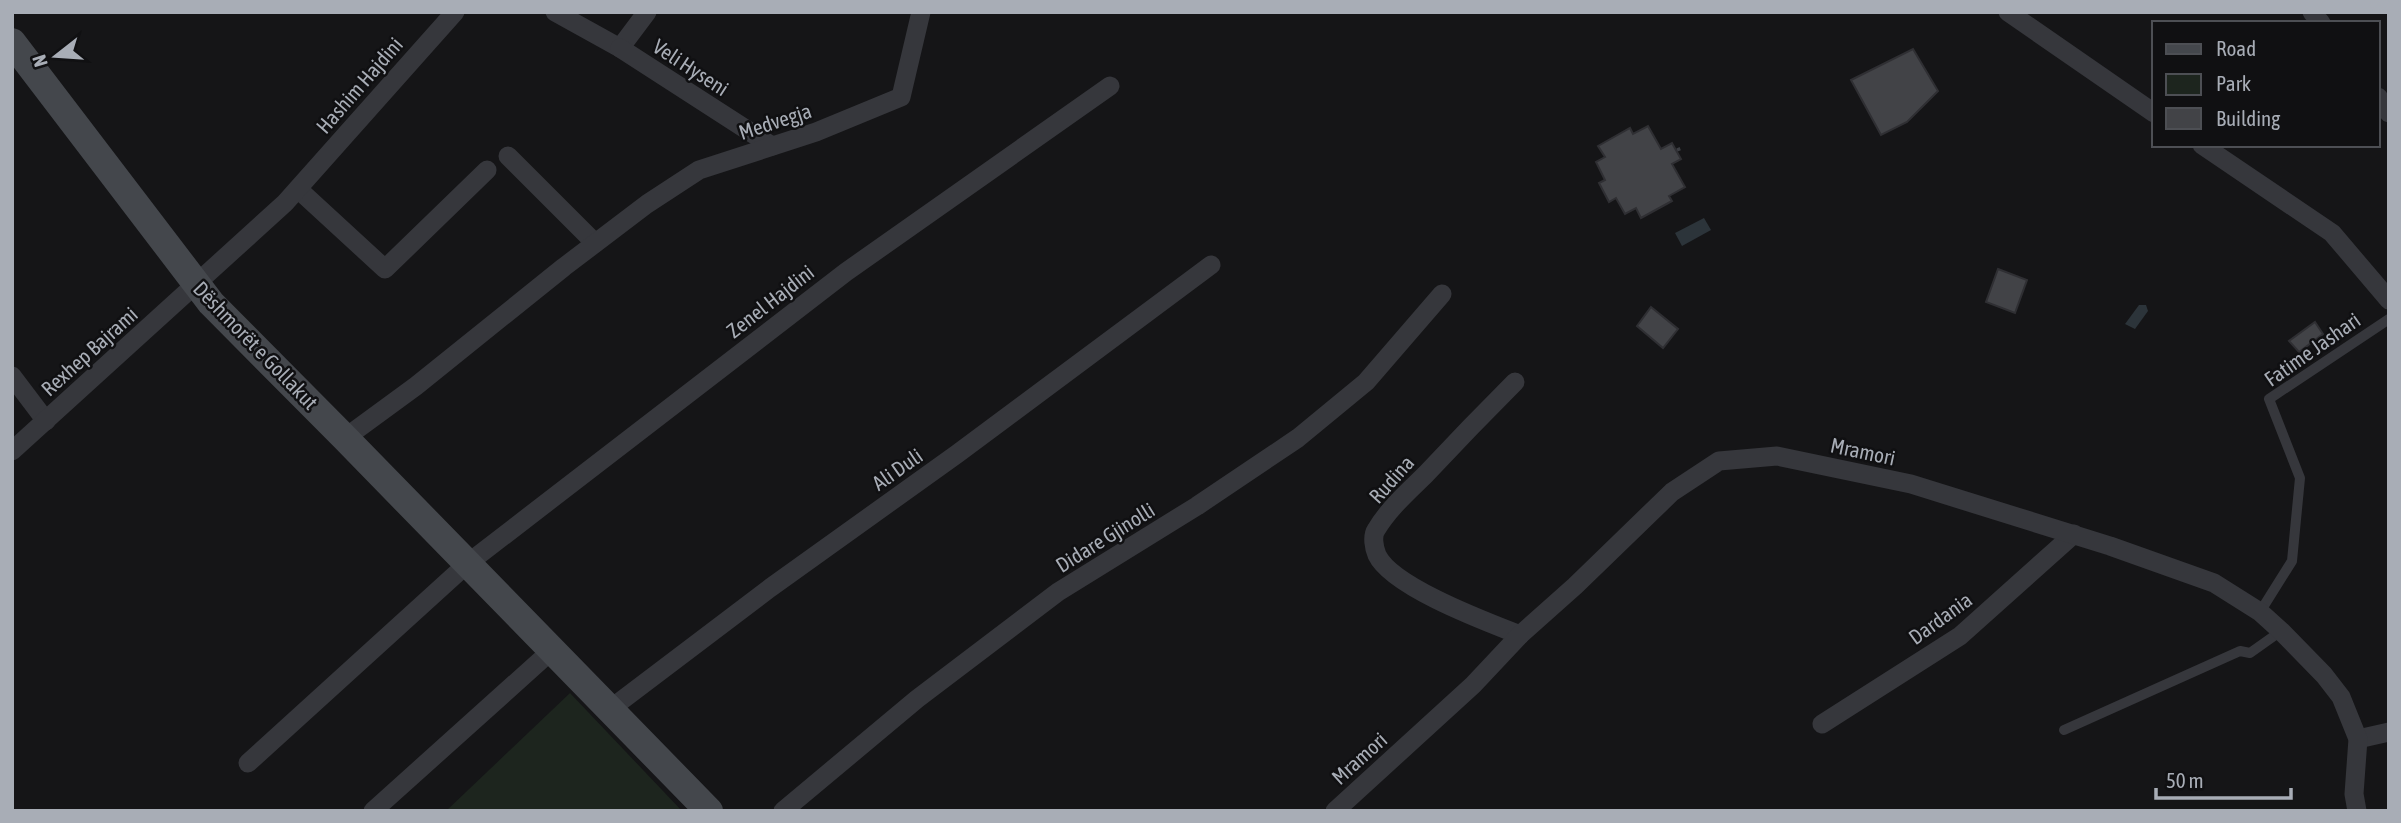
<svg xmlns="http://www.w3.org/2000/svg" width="2401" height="823" font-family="'Asap Condensed',sans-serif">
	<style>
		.green { fill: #1d251e }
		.water { fill: #2c343a }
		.building { fill: #424347; stroke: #2f2f33; stroke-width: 2 }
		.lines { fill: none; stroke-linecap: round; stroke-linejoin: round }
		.path { stroke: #3c3e43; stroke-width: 3.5; stroke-dasharray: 3.5 5; stroke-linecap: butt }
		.lane { stroke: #36373c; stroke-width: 10 }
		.street { stroke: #36373c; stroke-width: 19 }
		.secondary { stroke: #44474c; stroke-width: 28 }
		.labels { text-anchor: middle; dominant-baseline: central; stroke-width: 5; stroke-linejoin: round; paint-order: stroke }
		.street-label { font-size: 21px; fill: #a8adb6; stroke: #101012 }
	</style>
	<rect width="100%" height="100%" fill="#151517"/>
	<polygon class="green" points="570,693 682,811 446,811"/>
	<g class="water">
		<polygon points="1704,218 1711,230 1682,246 1675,233"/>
		<polygon points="2139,305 2146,305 2148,311 2135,329 2125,324"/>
	</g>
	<g class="building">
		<polygon points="1913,49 1938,91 1907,122 1881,135 1851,80"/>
		<polygon points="1648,126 1661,149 1672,143 1681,159 1672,164 1685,187 1669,196 1672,201 1641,218 1636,208 1625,214 1616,198 1609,202 1599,183 1605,180 1596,162 1605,157 1598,146 1630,128 1633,134"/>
		<polygon points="1998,269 2027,280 2015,313 1986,302"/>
		<polygon points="1651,307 1678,329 1663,348 1637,326"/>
		<polygon points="2315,322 2323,334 2299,352 2289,341"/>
	</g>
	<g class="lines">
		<polyline class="path" points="1677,150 1682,148"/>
		<g class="lane">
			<polyline points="2260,612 2292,561 2300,478 2269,399 2389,319"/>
			<polyline points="2064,730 2240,651 2250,653 2281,631"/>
		</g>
		<g class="street">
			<polyline points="555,12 620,48 647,12"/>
			<polyline points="2008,12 2154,113"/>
			<polyline points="2312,12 2321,23"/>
			<polyline points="620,48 772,146"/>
			<polyline points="2378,97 2389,113"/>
			<polyline points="2202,145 2332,233 2389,300"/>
			<polyline points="508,156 595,243"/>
			<polyline points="298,189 385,269 487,170"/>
			<polyline points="12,376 46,421"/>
			<path d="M1515 382C1485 412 1455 443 1426 474 1409 491 1389 508 1376 530 1372 536 1374 548 1377 555 1392 587 1487 622 1520 635"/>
			<polyline points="345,438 416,386 564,267 647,204 699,170 816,132 901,97 921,12"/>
			<polyline points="12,451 285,203 455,12"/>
			<polyline points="609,710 770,588 957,454 1211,265"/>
			<polyline points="1822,724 1960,636 2074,534"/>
			<polyline points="2358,739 2389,732"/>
			<polyline points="248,763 467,564 846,272 1110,86"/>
			<polyline points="373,811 551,651"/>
			<polyline points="783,811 917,699 1058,592 1197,506 1298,438 1366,382 1442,294"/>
			<polyline points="1335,811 1473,685 1520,635 1575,586 1672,492 1719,461 1777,456 1911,484 2110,546 2214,583 2260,612 2281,631 2324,675 2341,697 2358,739 2354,794 2357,811"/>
		</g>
		<polyline class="secondary" points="12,42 211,303 345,438 709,811"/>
	</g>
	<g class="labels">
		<g class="street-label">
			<text transform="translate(691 67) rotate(33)">Veli Hyseni</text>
			<text transform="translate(359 85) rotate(-49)">Hashim Hajdini</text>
			<text transform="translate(775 121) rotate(-18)">Medvegja</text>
			<text transform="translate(770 301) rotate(-38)">Zenel Hajdini</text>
			<text transform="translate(256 345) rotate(46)">Dëshmorët e Gollakut</text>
			<text transform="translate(2312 349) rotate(-35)">Fatime Jashari</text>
			<text transform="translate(89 351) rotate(-42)">Rexhep Bajrami</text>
			<text transform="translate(1863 451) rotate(12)">Mramori</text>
			<text transform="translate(897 469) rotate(-35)">Ali Duli</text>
			<text transform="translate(1391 479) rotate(-48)">Rudina</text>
			<text transform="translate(1105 537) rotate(-32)">Didare Gjinolli</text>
			<text transform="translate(1940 618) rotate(-36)">Dardania</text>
			<text transform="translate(1359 758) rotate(-42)">Mramori</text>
		</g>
	</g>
	<rect width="2401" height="823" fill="none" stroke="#a8adb6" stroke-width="28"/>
	<rect x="2152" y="21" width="228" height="126" fill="#101012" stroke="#4d4f54" stroke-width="2"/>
	<rect x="2166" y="44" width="35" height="10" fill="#44474c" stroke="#4d4f54" stroke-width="2"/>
	<text x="2216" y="56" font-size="21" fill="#a8adb6">Road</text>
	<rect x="2166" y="74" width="35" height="21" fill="#1d251e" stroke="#4d4f54" stroke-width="2"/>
	<text x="2216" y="91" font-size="21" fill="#a8adb6">Park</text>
	<rect x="2166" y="108" width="35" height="21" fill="#424347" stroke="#4d4f54" stroke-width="2"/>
	<text x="2216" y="126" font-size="21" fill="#a8adb6">Building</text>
	<g transform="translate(56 56) rotate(253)" stroke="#101012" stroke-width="5" paint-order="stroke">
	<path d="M0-5L12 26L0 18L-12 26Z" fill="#a8adb6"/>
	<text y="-10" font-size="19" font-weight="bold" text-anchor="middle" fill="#a8adb6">N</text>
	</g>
	<path d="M2156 788v10h135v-10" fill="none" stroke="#a8adb6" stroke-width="3.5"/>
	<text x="2166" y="788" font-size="21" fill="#a8adb6" stroke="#101012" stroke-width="5" paint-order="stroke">50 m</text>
</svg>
